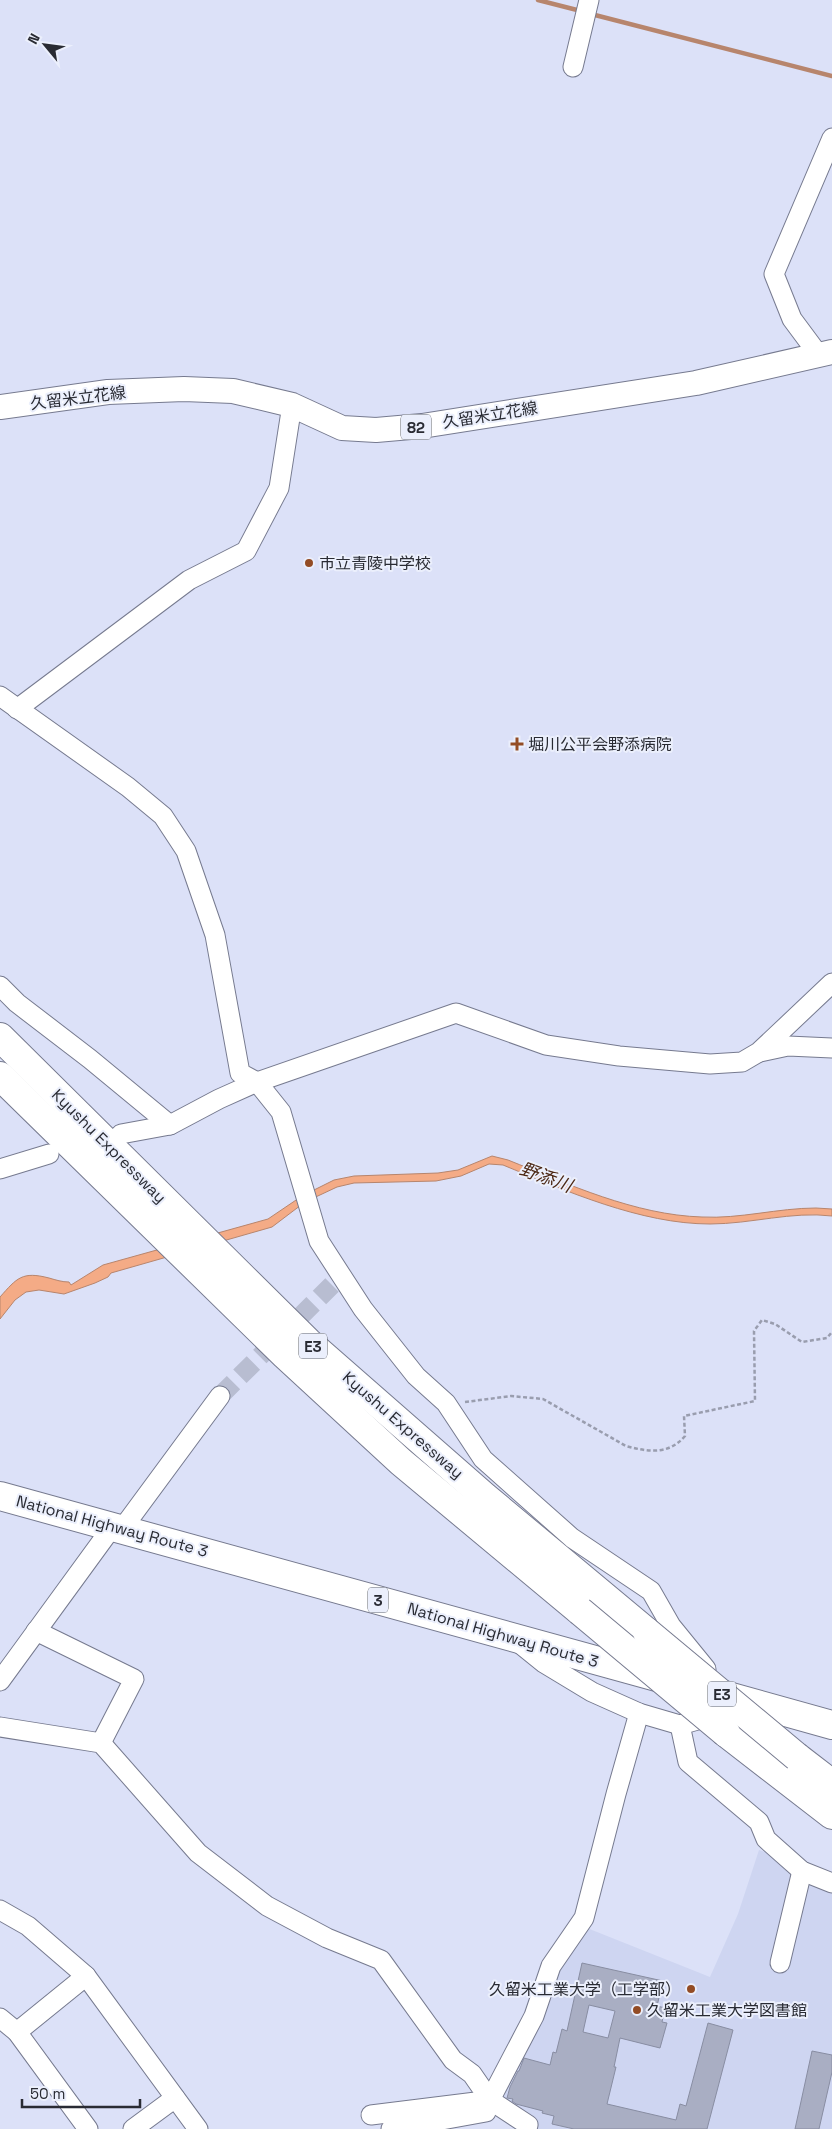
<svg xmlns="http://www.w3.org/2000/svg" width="832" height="2129" font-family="'Space Grotesk','Noto Sans JP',sans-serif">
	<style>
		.built { fill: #ced5f1 }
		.water { fill: #f4ab86; stroke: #b7856d }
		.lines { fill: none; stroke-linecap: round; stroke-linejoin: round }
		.stream { stroke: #b7856d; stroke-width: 4.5 }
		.building { fill: #a9aec3; stroke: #888da2; fill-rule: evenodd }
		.minor-tunnel { stroke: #b8bdd1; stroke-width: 19; stroke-dasharray: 19 9; stroke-linecap: butt }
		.minor-casing { stroke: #767a8f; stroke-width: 21 }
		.major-casing { stroke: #767a8f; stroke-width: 26 }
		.highway-casing { stroke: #767a8f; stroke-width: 30 }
		.path { stroke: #999dae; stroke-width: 2.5; stroke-dasharray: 4 2.5; stroke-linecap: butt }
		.minor { stroke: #fff; stroke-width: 19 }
		.major { stroke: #fff; stroke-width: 24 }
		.highway { stroke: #fff; stroke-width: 28 }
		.highway-bridge-casing { stroke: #767a8f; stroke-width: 30; stroke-linecap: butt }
		.highway-bridge { stroke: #fff; stroke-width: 28 }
		.poi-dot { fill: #934c25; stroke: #ebeffc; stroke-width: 2 }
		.labels { text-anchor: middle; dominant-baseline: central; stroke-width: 4; stroke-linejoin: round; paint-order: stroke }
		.shield { fill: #ebeffc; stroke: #63666f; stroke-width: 1 }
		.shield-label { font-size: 15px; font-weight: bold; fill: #292b33 }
		.street-label { font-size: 16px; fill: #292b33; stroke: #ebeffc }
		.poi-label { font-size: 16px; fill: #292b33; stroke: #ebeffc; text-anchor: start }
		.water-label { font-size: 18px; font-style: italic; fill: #4c2815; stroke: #ebeffc }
	</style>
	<rect width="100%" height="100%" fill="#dce1f8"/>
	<polygon class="built" points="759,1850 768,1853 832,1893 832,2129 516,2129 510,2106 501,2094 560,1964 587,1928 710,1977 738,1914"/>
	<path class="water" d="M492 1156 508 1160C568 1184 635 1215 702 1217 740 1219 778 1208 816 1208L832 1209V1216C792 1211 751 1224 710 1224 641 1224 566 1191 503 1165L489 1164 461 1176 436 1181 354 1183 337 1187 305 1202 272 1227 111 1273 108 1277 95 1283 64 1294 39 1290 26 1292 15 1300 0 1319V1297C17 1278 22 1271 49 1278 56 1280 62 1282 69 1282L71 1285 103 1265 268 1219 302 1196 334 1180 354 1176 438 1173 458 1170Z"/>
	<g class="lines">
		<g class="stream">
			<polyline points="538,0 581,11"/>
			<polyline points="591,14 832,76"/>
		</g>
	</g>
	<g class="building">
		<path d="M582 1963 663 1981 657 2006 665 2008 662 2022 667 2023 660 2048 620 2038 614 2067H616L607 2104 676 2120 680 2104 686 2106 708 2023 733 2030 707 2129H574L552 2124 554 2116 542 2113 543 2111 516 2104 512 2101 513 2099 507 2098 510 2087 518 2071H519L524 2058 550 2065 553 2052 556 2053 562 2029 567 2031ZM589 2005 615 2011 608 2038 583 2032Z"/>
		<polygon points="812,2051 832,2055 832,2072 819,2129 795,2129"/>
	</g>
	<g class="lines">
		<polyline class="minor-tunnel" points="220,1396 332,1285"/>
		<defs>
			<g id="minor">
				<polyline points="573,67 589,0"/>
				<polyline points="818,354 792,319 774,274 832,138"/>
				<polyline points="0,696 128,787 163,816 186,851 215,935 240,1073 257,1082 281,1112 319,1241 363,1309 416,1376 446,1403 483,1459 572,1538 651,1591 671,1626 706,1669"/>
				<polyline points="17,709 189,580 246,551 279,488 292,405"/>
				<polyline points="0,986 17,1003 90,1059 170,1125"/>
				<polyline points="760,1052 788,1046 832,1048"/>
				<polyline points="121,1134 170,1125 219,1099 257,1082 456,1013 546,1045 619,1056 710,1064 742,1062 759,1052 832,983"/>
				<polyline points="0,1169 49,1154"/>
				<polyline points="122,1529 220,1396"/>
				<polyline points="36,1631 134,1679 101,1743"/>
				<polyline points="518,1642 544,1663 592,1692 639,1713 680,1725 715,1715"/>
				<polyline points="0,1681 113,1526"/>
				<polyline points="680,1725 688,1762 759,1822 766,1839 802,1871 832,1883"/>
				<polyline points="0,1727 101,1743 198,1853 267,1906 327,1938 381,1960 453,2060 472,2074 490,2100 528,2125 527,2129"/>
				<polyline points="0,1910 28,1926 86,1976 198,2129"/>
				<polyline points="780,1963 802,1871"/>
				<polyline points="0,2018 17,2032 88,2129"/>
				<polyline points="17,2032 86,1976"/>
				<polyline points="371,2115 484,2101"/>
				<polyline points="133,2129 175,2098"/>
				<polyline points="391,2129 486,2112 490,2100 534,2016 551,1966 584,1918 616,1794 639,1713"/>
			</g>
			<polyline id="major" points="0,407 108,392 184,389 233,391 292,405 342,428 376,430 422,426 696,383 832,352"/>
			<g id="highway">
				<polyline points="0,1037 308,1342 485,1497 647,1632"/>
				<polyline points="0,1076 285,1355 401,1462 580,1611"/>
				<polyline points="0,1496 664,1679"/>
				<polyline points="717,1693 832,1725"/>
				<polyline points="726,1733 832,1815"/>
				<polyline points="797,1757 832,1784"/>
			</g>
		</defs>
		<use href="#minor" class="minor-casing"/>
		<use href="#major" class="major-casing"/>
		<use href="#highway" class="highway-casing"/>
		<path class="path" d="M465 1402 511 1396 543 1399 626 1446C648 1452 669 1455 685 1436L684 1416 755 1401 754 1331 762 1320 775 1324 802 1342 827 1338 832 1332"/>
		<use href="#minor" class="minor"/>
		<use href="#major" class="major"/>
		<use href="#highway" class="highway"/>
		<defs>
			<g id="highway-bridge">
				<polyline points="580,1611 726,1733"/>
				<polyline points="647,1632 797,1757"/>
			</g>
		</defs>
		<use href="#highway-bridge" class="highway-bridge-casing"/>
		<use href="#highway-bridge" class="highway-bridge"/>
	</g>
	<g class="poi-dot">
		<circle cx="309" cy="563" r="5"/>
		<path d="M514.5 736.5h5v5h5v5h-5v5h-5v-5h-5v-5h5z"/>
		<circle cx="691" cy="1989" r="5"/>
		<circle cx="637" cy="2010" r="5"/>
	</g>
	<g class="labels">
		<g class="shield">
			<rect x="401" y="414.5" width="30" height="25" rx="4"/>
			<rect x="299" y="1333.5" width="28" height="25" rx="4"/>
			<rect x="368" y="1587.5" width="20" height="25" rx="4"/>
			<rect x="708" y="1681.5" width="28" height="25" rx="4"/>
		</g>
		<g class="shield-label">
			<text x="416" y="427">82</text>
			<text x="313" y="1346">E3</text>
			<text x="378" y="1600">3</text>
			<text x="722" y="1694">E3</text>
		</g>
		<g class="street-label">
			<text transform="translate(78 398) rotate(-7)">久留米立花線</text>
			<text transform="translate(490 415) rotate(-9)">久留米立花線</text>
			<text transform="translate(109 1146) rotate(45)">Kyushu Expressway</text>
			<text transform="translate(403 1425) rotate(41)">Kyushu Expressway</text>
			<text transform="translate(112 1526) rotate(15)">National Highway Route 3</text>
			<text transform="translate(503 1635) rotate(16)">National Highway Route 3</text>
		</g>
		<g class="poi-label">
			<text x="319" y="563">市立青陵中学校</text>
			<text x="528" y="744">堀川公平会野添病院</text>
			<text x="681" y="1989" text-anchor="end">久留米工業大学（工学部）</text>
			<text x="647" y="2010">久留米工業大学図書館</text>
		</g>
		<g class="water-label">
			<text transform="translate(546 1177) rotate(20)">野添川</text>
		</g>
	</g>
	<g transform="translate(45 45) rotate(299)" stroke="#ebeffc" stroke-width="4" paint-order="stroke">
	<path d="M0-4L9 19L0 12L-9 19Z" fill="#292b33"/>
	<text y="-8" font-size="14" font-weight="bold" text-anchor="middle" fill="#292b33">N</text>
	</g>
	<path d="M22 2099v8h118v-8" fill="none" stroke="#292b33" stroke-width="2.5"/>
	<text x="30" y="2099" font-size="15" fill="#292b33" stroke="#ebeffc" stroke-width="4" paint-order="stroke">50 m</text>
</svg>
